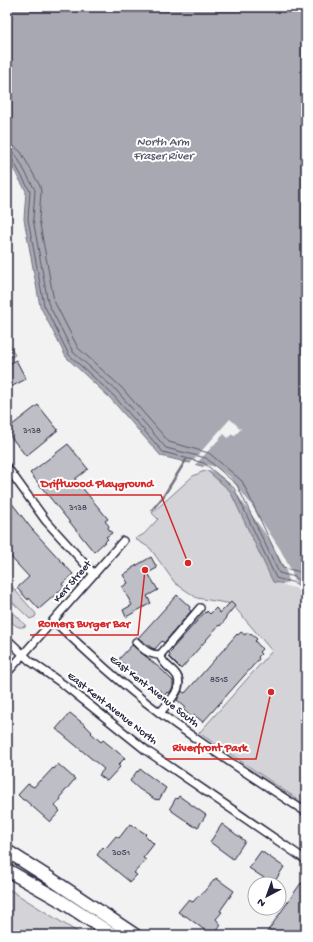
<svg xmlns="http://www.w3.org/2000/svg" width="313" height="942" font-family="'Gochi Hand',sans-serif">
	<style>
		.green { fill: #d3d3d8; stroke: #7a7a8a }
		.water { fill: #a8a8b2; stroke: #727282 }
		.pier { fill: #f2f2f3 }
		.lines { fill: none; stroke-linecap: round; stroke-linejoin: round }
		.shore { stroke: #58586b; stroke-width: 1 }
		.stream { stroke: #727282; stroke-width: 2.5 }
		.building { fill: #bebec6; stroke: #22223b }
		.minor-casing { stroke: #22223b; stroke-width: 10 }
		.primary-casing { stroke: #22223b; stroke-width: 15 }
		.minor { stroke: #fff; stroke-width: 7 }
		.primary { stroke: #fff; stroke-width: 12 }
		.labels { text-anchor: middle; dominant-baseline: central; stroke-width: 4; stroke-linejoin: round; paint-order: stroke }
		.number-label { font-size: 9px; fill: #49495e }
		.street-label { font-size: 11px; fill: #22223b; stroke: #fff }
		.water-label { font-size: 12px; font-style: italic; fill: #58586b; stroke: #fff }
		.leader { fill: none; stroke: #d62828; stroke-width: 1.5 }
		.callout-dot { fill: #d62828; stroke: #fff; stroke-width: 1.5 }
		.callout-label { font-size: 12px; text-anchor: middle; font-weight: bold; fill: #d62828; stroke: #fff; stroke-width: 4; stroke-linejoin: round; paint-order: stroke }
	</style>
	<rect width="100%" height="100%" fill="#f2f2f3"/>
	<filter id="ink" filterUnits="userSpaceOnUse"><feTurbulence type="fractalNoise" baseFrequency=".025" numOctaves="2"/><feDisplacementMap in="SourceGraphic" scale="8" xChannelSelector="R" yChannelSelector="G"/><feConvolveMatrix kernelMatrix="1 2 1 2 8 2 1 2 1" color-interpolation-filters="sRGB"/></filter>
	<g filter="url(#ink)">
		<g class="green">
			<polygon points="7,340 15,355 7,359"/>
			<polygon points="209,470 228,482 306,601 306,610 304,615 306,618 306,805 199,733 272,651 232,604 197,598 175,583 150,548 135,539 144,534 158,519 152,513 193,476 202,472"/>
			<polygon points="7,581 36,614 35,617 30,619 7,597"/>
			<path d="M7 605 25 625 26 626C17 630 13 623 7 617Z"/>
			<polygon points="7,888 82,935 7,935"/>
		</g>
		<path class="water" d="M7 7H306V601C295 584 293 585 273 582L230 491 202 466 161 456 110 398 66 357 40 306 24 219 26 191 7 158Z"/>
		<g class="pier">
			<polygon points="230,419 241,429 234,436 232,434 228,438 224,434 194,466 189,465"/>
			<polygon points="207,465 216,467 229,476 250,503 280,549 292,572 293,578 295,582 306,592 306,603 301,597 300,593 295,588 281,585 288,582 288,577 285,568 267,536 228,482 214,472 209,470 205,471 200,468"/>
		</g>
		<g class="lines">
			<g class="shore">
				<polyline points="7,145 15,147 21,152 40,186 41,192 39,219 54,301 78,348 121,387 169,442 209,453 242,481 283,568 297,571 306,576"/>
				<polyline points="7,151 12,152 16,155 35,190 33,219 48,303 73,352 117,391 166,448 206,458 237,485 279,573 295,577 306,585"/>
				<path d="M7 157 12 159 30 191 28 219 44 305 69 355 113 395 163 452 204 463 234 488 276 578C290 583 296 579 306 594"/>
			</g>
			<polyline class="stream" points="152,510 163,497 186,460"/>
		</g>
		<g class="building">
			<polygon points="16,360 26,379 7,389 7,365"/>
			<polygon points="38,405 58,430 26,456 7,432 7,429"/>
			<polygon points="68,444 88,469 75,479 108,519 105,521 109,526 108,528 112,533 106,537 108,539 94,552 30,473"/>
			<polygon points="7,497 31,528 73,574 62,584 64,587 39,609 29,598 28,600 17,588 29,577 7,553"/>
			<polygon points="151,557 157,568 148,573 158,590 147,596 151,603 126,617 123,610 132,605 122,587 128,583 123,575 132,569 132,568"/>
			<polygon points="177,595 190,607 189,609 191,611 164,643 162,641 155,649 152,648 138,638"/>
			<polygon points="231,602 235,606 225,618 226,619 220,626 219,625 181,669 169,657 170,655 169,654 173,650 172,649 205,612 206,613 207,611 210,614 216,608 220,613"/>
			<polygon points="241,632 245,635 247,632 251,635 251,634 257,639 255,641 262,649 259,652 261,654 258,657 259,659 203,722 194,715 192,718 183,709 185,707 177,700 182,691 184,693 186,692 237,634 238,635"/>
			<polygon points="132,645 162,670 173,681 173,687 169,694 167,692 165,695 159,690 157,692 120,661 119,659"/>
			<polygon points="70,713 85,725 92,732 91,733 101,742 103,740 125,758 118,765 120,767 107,781 99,775 104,769 56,729"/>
			<polygon points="58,764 75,779 60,797 61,799 55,806 60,811 50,822 25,800 23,800 18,795 28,784 34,787 40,780 41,781 53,768 54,769"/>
			<polygon points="140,769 166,788 159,800 156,799 156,800 139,789 130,781 137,771 138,772"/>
			<polygon points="179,796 206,815 198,827 196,826 195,827 172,811 172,810 170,808 176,798 177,799"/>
			<polygon points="130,824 146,834 145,835 154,844 143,858 146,860 134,873 137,875 130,882 97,855 103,847 105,849 116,836 119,838"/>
			<polygon points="222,824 245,841 233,859 210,842"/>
			<polygon points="261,851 284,867 273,884 249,868"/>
			<polygon points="216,878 234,891 220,911 222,912 216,919 221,925 214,935 211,935 186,916 184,916 178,912 188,900 193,902 199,895 200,896"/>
			<polygon points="306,878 306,920 305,922 306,935 265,935 301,883 302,884"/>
		</g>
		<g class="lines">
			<defs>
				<g id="minor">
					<polyline points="7,467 46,521 94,574"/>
					<path d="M54 621C88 653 122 685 160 713 207 748 257 780 306 812"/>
					<polyline points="7,639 30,661 67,687 147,751 306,860"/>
					<path d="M136 642C143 649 149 655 160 655"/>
					<polyline points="7,673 123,541"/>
					<path d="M160 713C168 702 188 686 174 672 168 666 163 664 160 655L200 608"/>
				</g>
				<g id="primary">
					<polyline points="7,851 48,877 135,935"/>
					<polyline points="7,870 58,899 113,935"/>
				</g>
			</defs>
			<use href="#minor" class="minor-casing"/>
			<use href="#primary" class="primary-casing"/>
			<use href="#minor" class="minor"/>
			<use href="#primary" class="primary"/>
		</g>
	</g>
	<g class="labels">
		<g class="number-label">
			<text x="32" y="431">3138</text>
			<text x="78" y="508">3138</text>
			<text x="219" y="680">8515</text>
			<text x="121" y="853">3051</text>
		</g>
		<g class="street-label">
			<text transform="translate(73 582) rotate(-49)">Kerr Street</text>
			<text transform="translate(154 692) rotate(38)">East Kent Avenue South</text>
			<text transform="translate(112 709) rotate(38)">East Kent Avenue North</text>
		</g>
		<g class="water-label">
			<text x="163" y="143">North Arm<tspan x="163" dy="14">Fraser River</tspan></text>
		</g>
	</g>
	<path class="leader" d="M188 563L161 495H33M145 570L138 635H30M271 692L256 759H165"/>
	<g class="callout-dot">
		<circle cx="188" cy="563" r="4"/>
		<circle cx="145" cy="570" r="4"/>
		<circle cx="271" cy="692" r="4"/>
	</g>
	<g class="callout-label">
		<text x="97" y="487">Driftwood Playground</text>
		<text x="84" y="627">Romers Burger Bar</text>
		<text x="210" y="751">Riverfront Park</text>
	</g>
	<rect width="313" height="942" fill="none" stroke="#fff" stroke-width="24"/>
	<rect x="12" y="12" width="289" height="918" fill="none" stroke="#22223b" stroke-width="1.5" filter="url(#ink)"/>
	<g transform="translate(267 896) rotate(221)"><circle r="19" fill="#ffffff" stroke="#a7a7b1"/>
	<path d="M0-3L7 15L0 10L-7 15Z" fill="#22223b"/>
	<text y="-6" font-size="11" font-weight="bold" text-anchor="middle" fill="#22223b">N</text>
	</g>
</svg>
